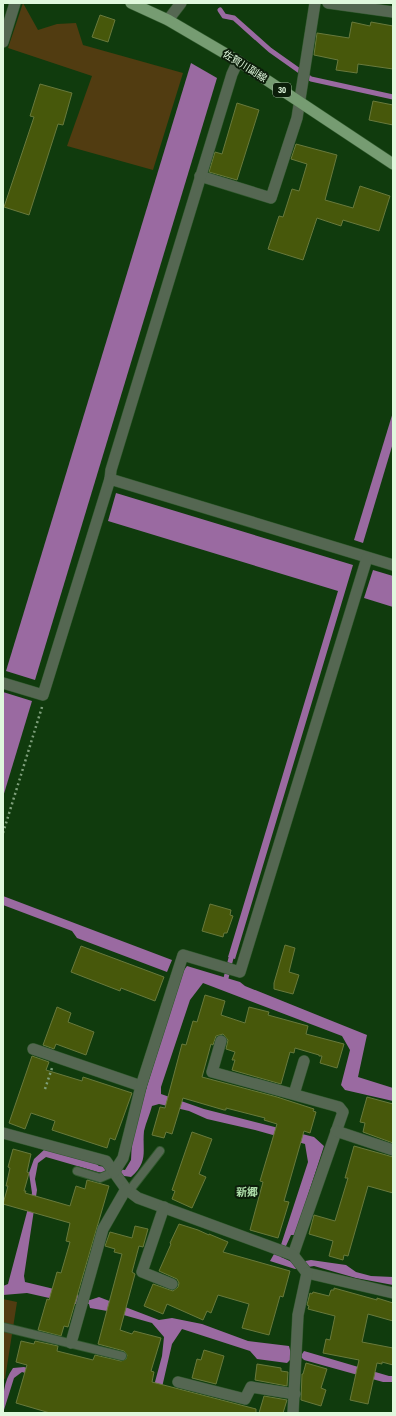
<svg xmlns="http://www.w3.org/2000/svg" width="396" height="1416" font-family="'Archivo Narrow','Noto Sans JP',sans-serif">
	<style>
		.green { fill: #513c11 }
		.water { fill: #9a6aa1 }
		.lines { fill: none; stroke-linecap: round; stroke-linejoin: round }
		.stream { stroke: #9a6aa1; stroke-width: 5 }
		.building { fill: #47580b; stroke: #68793c }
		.service-casing { stroke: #31592e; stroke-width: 10 }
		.minor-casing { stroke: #31592e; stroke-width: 12 }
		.primary-casing { stroke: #31592e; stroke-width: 12 }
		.path { stroke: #7e9f7b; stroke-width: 2.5; stroke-dasharray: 2 3; stroke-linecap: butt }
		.service { stroke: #556752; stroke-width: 8 }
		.minor { stroke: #556752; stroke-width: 11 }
		.primary { stroke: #769c72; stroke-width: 11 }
		.labels { text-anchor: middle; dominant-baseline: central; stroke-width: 4; stroke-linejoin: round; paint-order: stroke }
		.shield { fill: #0c1e0a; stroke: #a0b79e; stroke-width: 1 }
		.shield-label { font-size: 9px; font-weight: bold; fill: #e0f8dd }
		.street-label { font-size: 10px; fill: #e0f8dd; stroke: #0c1e0a }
		.neighbourhood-label { font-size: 11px; font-weight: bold; fill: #b1e1ac; stroke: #0c1e0a }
	</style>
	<rect width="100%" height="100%" fill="#103b0d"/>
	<g class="green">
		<polygon points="23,3 38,30 57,24 76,23 83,45 183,73 153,170 67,146 92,76 8,48"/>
		<polygon points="3,1299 17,1302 5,1379 3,1378"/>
	</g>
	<g class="water">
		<polygon points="191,63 217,78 35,680 6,671"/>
		<polygon points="393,412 393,443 363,543 354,540"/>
		<polygon points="116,493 353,565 235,959 228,957 338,591 108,521"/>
		<polygon points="373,570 393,576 393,607 364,598"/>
		<polygon points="3,692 32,701 3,797"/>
		<polygon points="3,896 172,960 167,972 77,938 72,931 3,905"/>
		<path d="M187 966 240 982 245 986 367 1035 358 1077 393 1088V1101L345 1090 341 1085 350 1050 342 1036 203 983 190 1000 161 1087V1094L204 1109 314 1137 324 1146 295 1235H291L281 1257 294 1263 311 1260 346 1265 356 1272 371 1276 393 1277V1285L356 1278 314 1266 295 1269 270 1261 274 1254H278L308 1162 305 1144 255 1130 207 1119 189 1111 159 1104 152 1106C150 1114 146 1122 144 1131 142 1151 149 1161 131 1177L98 1172 46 1157 38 1163 35 1179 37 1190 24 1276 25 1282 79 1295 78 1297 90 1300 99 1297 159 1320 172 1318 202 1324 248 1341 289 1346 291 1354H302L304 1351 389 1376H393V1382H383L304 1360 302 1358 291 1359 287 1363 257 1359 250 1351 182 1329 172 1344 160 1396 146 1413 22 1372 14 1378 3 1413C3 1396 3 1382 13 1368L24 1367 139 1402 152 1393 162 1356 164 1337 152 1323 113 1312 90 1308 89 1304 77 1302 76 1304 27 1293 3 1295V1286L8 1284 32 1193 29 1173 34 1159 45 1149 93 1161 99 1166 125 1170 131 1160 132 1140 146 1089 182 973Z"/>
	</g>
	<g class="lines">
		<g class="stream">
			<polyline points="220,10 224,16 234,18 270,50 311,79 393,97"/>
			<polyline points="226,978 231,958"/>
		</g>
	</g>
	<g class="building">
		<polygon points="100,15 115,20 108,42 92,37"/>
		<polygon points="352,22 370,26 371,22 393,26 393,69 358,64 357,73 336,70 338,60 314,55 317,33 349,38"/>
		<polygon points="40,84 72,93 63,125 58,124 29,215 4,207 34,117 30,116"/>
		<polygon points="373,101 393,105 393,125 369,120"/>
		<polygon points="237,103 259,110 237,180 209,172 215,152 222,154"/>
		<polygon points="296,144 337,155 325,200 353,208 360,186 390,196 379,231 343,220 341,226 317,218 303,260 268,249 279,216 283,217 292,189 299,191 307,164 291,159"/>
		<polygon points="210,904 231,910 230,915 233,916 227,933 224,933 223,937 202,931"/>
		<polygon points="285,945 295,948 289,972 299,975 293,994 274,989 274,983"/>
		<polygon points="81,946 164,977 155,1001 121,988 120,991 71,972"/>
		<polygon points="205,995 225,1001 221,1015 245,1023 249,1007 269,1012 268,1015 308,1026 306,1034 344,1044 337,1068 320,1063 322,1056 319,1056 319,1055 295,1048 294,1053 290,1052 281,1084 232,1070 235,1060 232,1060 235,1052 226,1049 228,1040 223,1034 216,1036 213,1045 211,1044 202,1077 277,1097 314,1109 313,1111 316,1112 310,1133 304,1131 284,1201 289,1202 278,1238 250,1230 263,1182 260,1181 277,1124 264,1120 265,1118 226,1108 226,1110 224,1110 183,1098 172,1134 166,1132 164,1138 152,1135 160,1107 165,1108 182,1044 186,1045 193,1021 197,1022"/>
		<polygon points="57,1007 71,1013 68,1022 94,1032 86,1055 56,1044 54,1049 43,1045"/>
		<polygon points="32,1056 49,1062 46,1070 82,1081 83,1077 132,1093 115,1140 110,1138 107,1148 52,1130 55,1121 31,1113 25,1129 9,1123"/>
		<polygon points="367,1097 393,1104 393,1143 363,1132 365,1123 360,1122"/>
		<polygon points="192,1132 212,1139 199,1174 206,1177 192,1208 172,1199 175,1191 172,1190"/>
		<polygon points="354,1146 393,1157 393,1193 368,1186 348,1256 344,1255 343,1260 329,1256 333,1241 309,1234 314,1215 335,1221 348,1178 345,1178"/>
		<polygon points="13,1149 31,1154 27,1172 29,1173 24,1191 26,1191 25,1193 70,1206 76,1186 85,1189 87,1180 109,1186 68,1327 64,1326 61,1336 38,1330 47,1299 49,1300 57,1272 61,1273 70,1242 66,1241 70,1223 3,1204 8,1186 6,1186 10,1168 8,1167"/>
		<polygon points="179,1224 198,1230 209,1235 209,1234 228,1242 223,1252 290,1271 283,1297 280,1296 269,1335 242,1328 249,1304 218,1295 211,1313 207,1311 203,1320 167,1304 163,1314 144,1306 153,1284 173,1291 178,1287 179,1283 177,1279 159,1271 171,1244 170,1243"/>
		<polygon points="135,1226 148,1229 143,1247 139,1246 132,1272 135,1274 120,1330 132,1334 134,1331 161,1338 151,1371 154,1372 152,1382 256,1409 256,1413 50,1413 16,1403 27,1365 16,1362 21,1341 34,1344 35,1341 58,1346 57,1351 93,1360 95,1355 121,1361 126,1359 127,1355 124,1351 98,1344 122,1254 114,1252 115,1249 105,1246 110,1232 132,1238"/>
		<polygon points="334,1288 377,1300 377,1298 393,1303 393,1321 368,1314 362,1342 393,1348 393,1365 382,1362 382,1364 377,1363 368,1404 350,1400 359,1360 323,1353 326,1339 330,1340 335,1316 308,1309 309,1306 307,1305 310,1293 312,1294 313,1292 329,1296 331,1290 334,1290"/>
		<polygon points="204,1350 224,1356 216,1384 192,1378 197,1359 201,1360"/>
		<polygon points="306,1363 327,1369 321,1388 326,1390 321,1406 301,1400 302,1374 303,1374"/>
		<polygon points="257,1364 281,1368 281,1371 288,1372 287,1386 255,1380"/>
		<polygon points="264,1396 287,1400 283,1413 259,1413"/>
	</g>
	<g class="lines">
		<defs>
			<g id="service">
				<polyline points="77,1171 100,1178 114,1172"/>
				<polyline points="129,1191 160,1151"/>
				<polyline points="3,1327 122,1356"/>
			</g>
			<g id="minor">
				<polyline points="328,3 393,12"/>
				<polyline points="168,20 181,3"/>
				<polyline points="3,42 15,3"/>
				<polyline points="200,176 271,198 297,118 315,3"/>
				<polyline points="110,479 111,470 232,74 238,61"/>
				<polyline points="3,683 43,695 110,479 393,565"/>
				<polyline points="221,1041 212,1072 339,1107 343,1112 293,1255"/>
				<polyline points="33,1049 141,1086"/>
				<polyline points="294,1094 304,1061"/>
				<polyline points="336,1131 393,1150"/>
				<polyline points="3,1133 106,1161 126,1189 138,1198 293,1255 307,1273 393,1293"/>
				<polyline points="114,1172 123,1158 141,1086 183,955 240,972 367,558"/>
				<polyline points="164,1207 142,1272 172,1284"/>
				<polyline points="71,1343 103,1229 126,1189"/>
				<polyline points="178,1382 245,1399 251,1387 295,1394"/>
				<polyline points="293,1413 298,1315 307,1273"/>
			</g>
			<polyline id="primary" points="131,3 168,20 238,61 393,164"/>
		</defs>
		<use href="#service" class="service-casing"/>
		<use href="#minor" class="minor-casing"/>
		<use href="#primary" class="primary-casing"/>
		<g class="path">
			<polyline points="3,833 42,707"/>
			<polyline points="45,1089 52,1068"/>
		</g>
		<use href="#service" class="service"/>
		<use href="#minor" class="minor"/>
		<use href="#primary" class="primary"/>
	</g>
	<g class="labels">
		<rect class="shield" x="273" y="83" width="18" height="14" rx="3"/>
		<g class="shield-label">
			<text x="282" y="90">30</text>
		</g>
		<g class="street-label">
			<text transform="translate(245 66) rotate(32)">佐賀川副線</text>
		</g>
		<g class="neighbourhood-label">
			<text x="247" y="1192">新郷</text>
		</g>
	</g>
	<rect width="396" height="1416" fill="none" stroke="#e0f8dd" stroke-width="8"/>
</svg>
